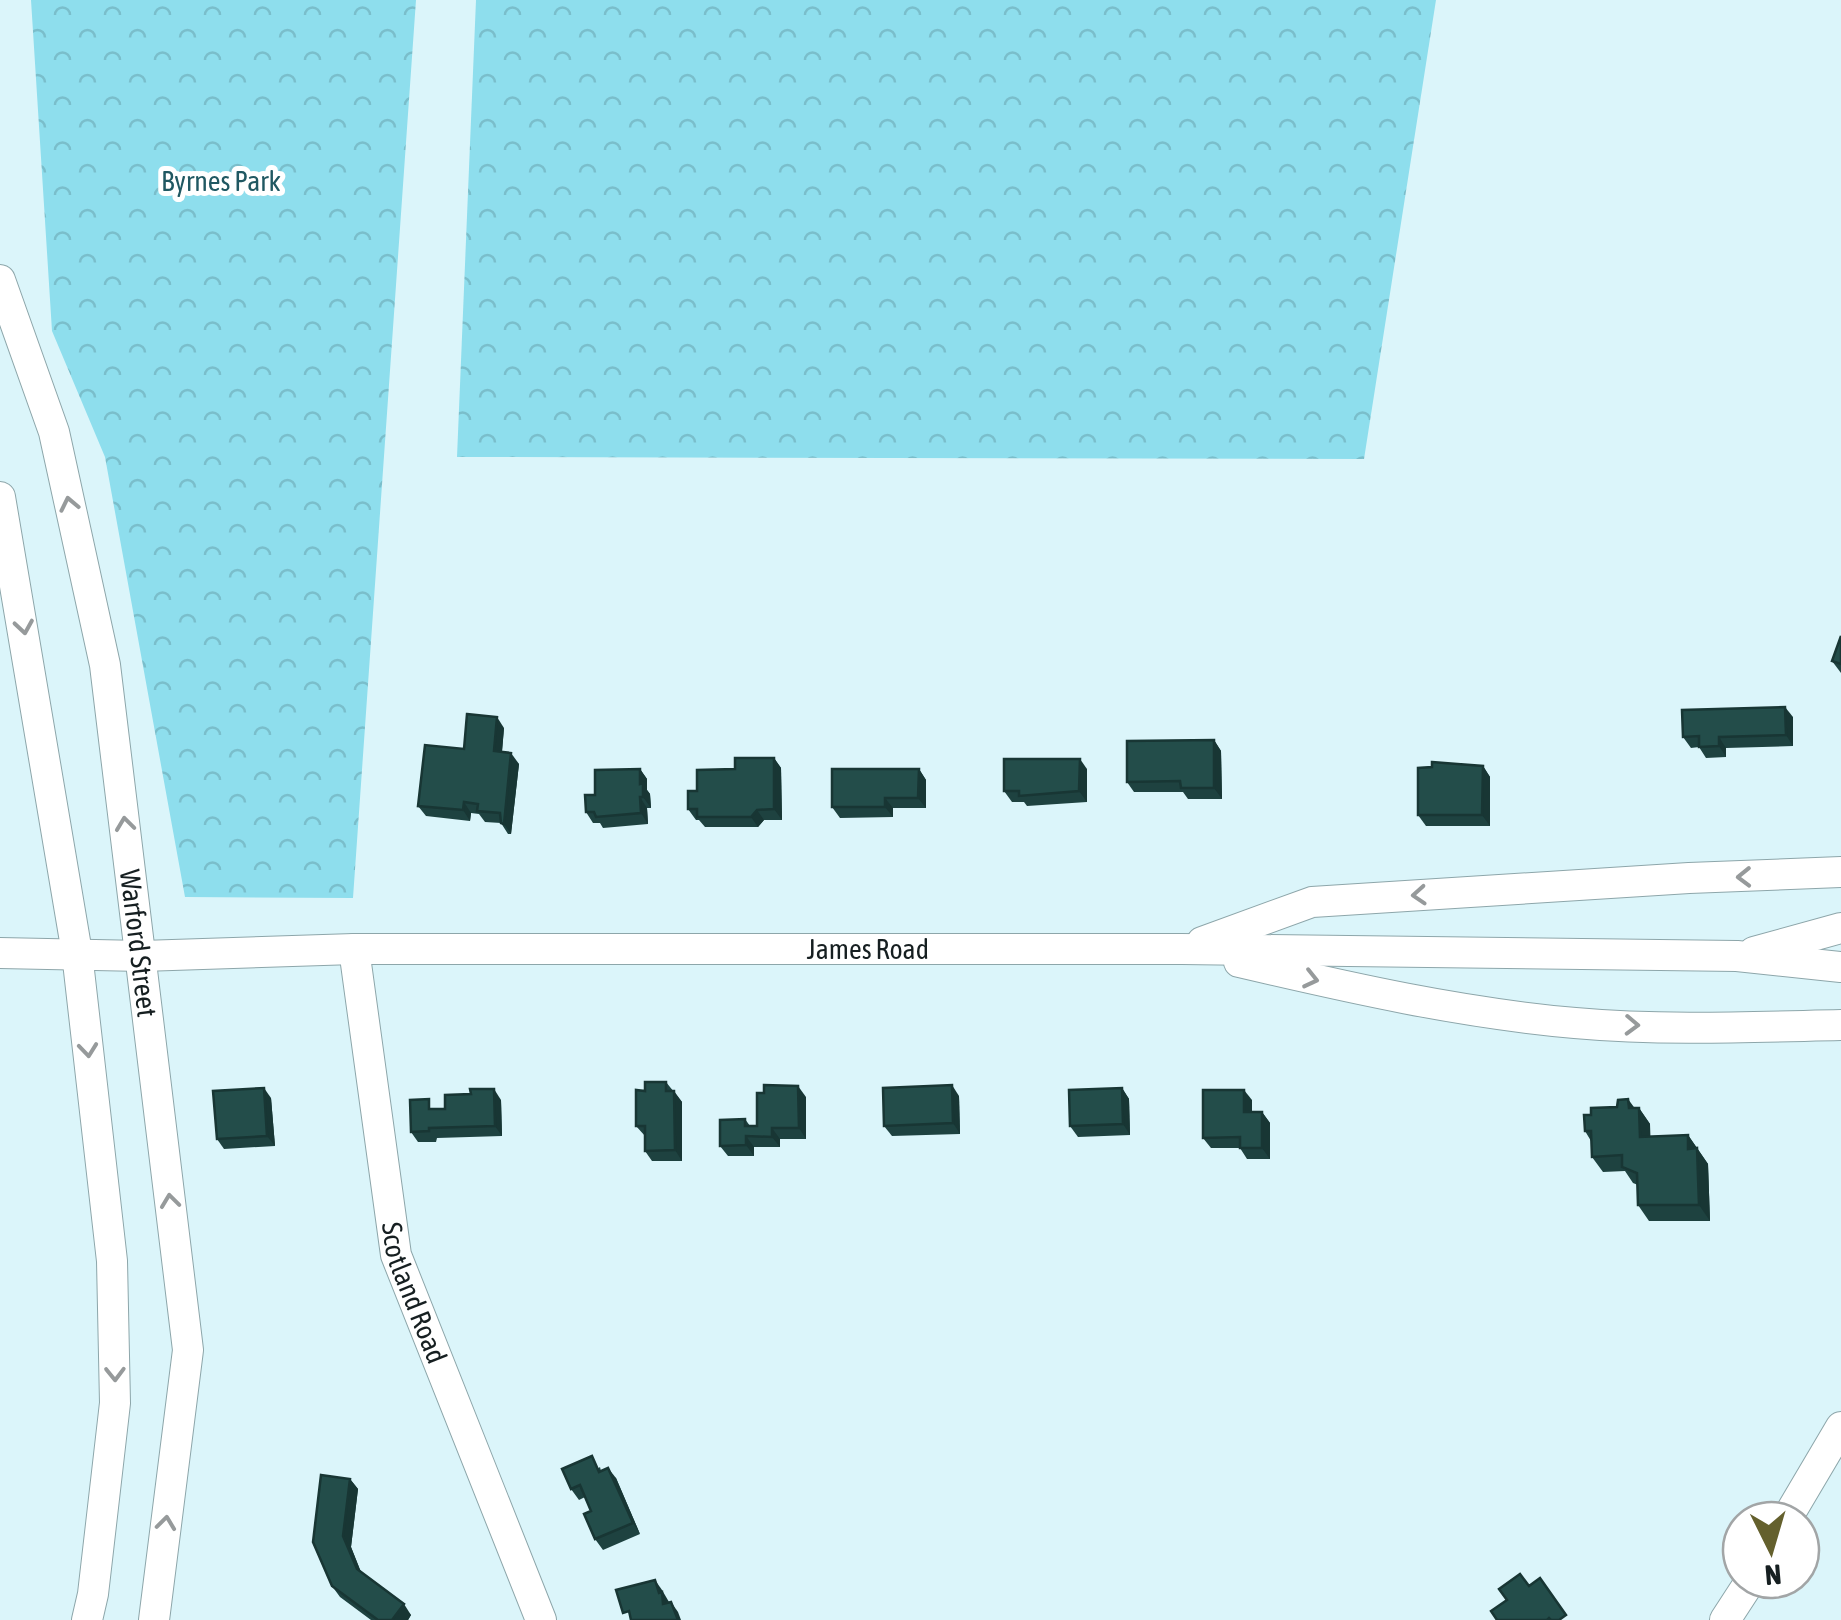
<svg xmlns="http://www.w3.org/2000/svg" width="1841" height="1620" font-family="'Asap Condensed',sans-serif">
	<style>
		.forest { fill: url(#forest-crowns) }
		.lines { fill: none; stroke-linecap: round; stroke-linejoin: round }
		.secondary-casing { stroke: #8da6aa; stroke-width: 32 }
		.secondary { stroke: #fff; stroke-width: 30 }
		.wall { fill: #1e4240 }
		.shaded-wall { fill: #183634 }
		.building { fill: #234d4a; stroke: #183634; stroke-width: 2.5 }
		.oneway { stroke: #969a9b }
		.labels { text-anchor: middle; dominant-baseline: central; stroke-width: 10; stroke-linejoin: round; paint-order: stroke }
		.park-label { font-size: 28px; fill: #205862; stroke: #fff }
		.street-label { font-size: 28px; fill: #161f21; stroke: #fff }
	</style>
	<defs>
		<pattern id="forest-crowns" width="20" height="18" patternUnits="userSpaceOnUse" patternTransform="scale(2.5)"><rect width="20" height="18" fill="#8edeed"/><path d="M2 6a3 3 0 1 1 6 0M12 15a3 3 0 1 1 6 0" fill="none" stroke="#7abecb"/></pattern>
	</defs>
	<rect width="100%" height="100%" fill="#dbf5fa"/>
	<g class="forest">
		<polygon points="31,0 416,0 353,898 185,897 105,457 52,331"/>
		<polygon points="476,0 1436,0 1364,459 457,457"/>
	</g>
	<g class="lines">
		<defs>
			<g id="secondary">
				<path id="s1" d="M0 280 54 432 105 665 188 1350 154 1620"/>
				<polyline points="0,497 77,953 112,1261 115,1403 93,1594 87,1620"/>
				<polyline points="1202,942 1312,902 1689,878 1841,872"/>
				<path id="s2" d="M354 949 396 1255 541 1620"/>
				<polyline points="1754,952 1841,928"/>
				<path id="s3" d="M0 953 142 956 354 949H1182L1737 956 1841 967"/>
				<path d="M1239 962C1350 988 1461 1013 1575 1023 1663 1031 1753 1027 1841 1025"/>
				<polyline points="1786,1520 1841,1427"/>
				<polyline points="1725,1620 1751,1580"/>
			</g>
		</defs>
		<use href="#secondary" class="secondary-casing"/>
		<use href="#secondary" class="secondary"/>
	</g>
	<g class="wall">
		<polygon points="1841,636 1841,673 1832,661"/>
		<polygon points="1793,717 1793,746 1726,748 1726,757 1706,758 1699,747 1691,748 1683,737"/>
		<polygon points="504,728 502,752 519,764 511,834 508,834 501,823 485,822 479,814 471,813 470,821 426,816 418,806 464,749"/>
		<polygon points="1214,740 1221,751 1222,799 1188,799 1183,792 1134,792 1127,782"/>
		<polygon points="774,758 781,768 782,820 764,820 758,827 705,827 699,820 696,820 688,809 697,791 735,769"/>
		<polygon points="1483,766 1490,777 1490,826 1426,826 1418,815"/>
		<polygon points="640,769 647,779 647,790 650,794 651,808 647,808 648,824 603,828 600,823 593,823 586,812 595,795"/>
		<polygon points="919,769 926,780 926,808 893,808 893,817 840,818 832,807"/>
		<polygon points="1087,769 1087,802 1027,806 1024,802 1012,802 1004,791"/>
		<polygon points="666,1082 682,1102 682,1161 652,1161 645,1151 645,1136 636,1126 645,1091"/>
		<polygon points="1122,1088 1129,1099 1130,1135 1078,1137 1070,1126"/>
		<polygon points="959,1096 960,1134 892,1136 884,1126"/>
		<polygon points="806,1097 806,1139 780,1139 780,1147 754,1147 754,1156 728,1156 720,1146 745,1119 750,1126 757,1126"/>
		<polygon points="271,1098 275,1146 224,1149 217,1139"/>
		<polygon points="501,1100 502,1136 437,1138 436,1142 418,1142 411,1132 436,1109"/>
		<polygon points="1252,1100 1252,1112 1262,1112 1270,1123 1270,1159 1247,1159 1240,1148 1211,1148 1203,1138"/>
		<polygon points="1617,1107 1639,1108 1650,1124 1650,1136 1688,1135 1708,1164 1710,1221 1649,1221 1638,1205 1638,1185 1633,1183 1625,1171 1603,1172 1592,1157 1591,1141 1585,1131 1591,1115"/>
		<polygon points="600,1467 601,1471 616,1478 640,1534 603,1550 595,1539 591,1511 585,1497 579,1500 571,1489"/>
		<polygon points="350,1479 358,1489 351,1547 361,1572 411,1615 408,1620 371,1620 340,1597 332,1586"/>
	</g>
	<g class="shaded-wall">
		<polygon points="1785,707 1793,717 1793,746 1786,735"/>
		<polygon points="497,717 504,728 501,762 494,751"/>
		<polygon points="1719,737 1726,748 1726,757 1719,746"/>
		<polygon points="1214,740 1221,751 1222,799 1214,788"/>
		<polygon points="511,753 519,764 511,834 504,824"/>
		<polygon points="774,758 781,768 782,820 774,809"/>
		<polygon points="1080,759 1087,769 1087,802 1079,791"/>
		<polygon points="1483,766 1490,777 1490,826 1482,815"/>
		<polygon points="640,769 647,779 647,790 650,794 651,808 643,797 640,784"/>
		<polygon points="919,769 926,780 926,808 918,798"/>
		<polygon points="640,797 647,808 648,824 641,813"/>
		<polygon points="885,798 893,808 893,817 885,807"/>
		<polygon points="464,802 471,813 470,821 463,810"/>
		<polygon points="757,810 764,820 758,827 751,817"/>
		<polygon points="952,1085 959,1096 960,1134 953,1123"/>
		<polygon points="798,1086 806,1097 806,1139 799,1128"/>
		<polygon points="264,1088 271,1098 275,1146 267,1136"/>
		<polygon points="1122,1088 1129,1099 1130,1135 1123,1124"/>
		<polygon points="494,1089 501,1100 502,1136 495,1126"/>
		<polygon points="1244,1090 1252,1100 1252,1123 1244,1112"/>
		<polygon points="674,1091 682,1102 682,1161 675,1150"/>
		<polygon points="1628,1099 1639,1114 1639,1108 1650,1124 1651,1152 1640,1137 1629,1108"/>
		<polygon points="1262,1112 1270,1123 1270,1159 1262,1148"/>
		<polygon points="772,1128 780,1139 780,1147 772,1137"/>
		<polygon points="1688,1135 1708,1164 1710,1221 1699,1205 1688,1149"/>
		<polygon points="746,1136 754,1147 754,1156 746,1145"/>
		<polygon points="608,1468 616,1478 640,1534 633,1523"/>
		<polygon points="350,1479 358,1489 351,1547 364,1580 357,1569 343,1536"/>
		<polygon points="655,1580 662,1590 669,1602 663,1604"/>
		<polygon points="671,1602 678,1612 681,1620 678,1620"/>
		<polygon points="404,1604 411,1615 408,1620 392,1620"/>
	</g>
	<g class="building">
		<polygon points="1841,636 1841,664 1832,661"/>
		<polygon points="1785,707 1786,735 1719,737 1719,746 1699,747 1699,736 1683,737 1682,710"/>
		<polygon points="467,714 497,717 494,751 511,753 504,824 501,823 500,813 477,811 478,804 464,802 463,810 418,806 425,745 464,749"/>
		<polygon points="1214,740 1214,788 1181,788 1180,781 1127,782 1127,741"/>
		<polygon points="735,758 774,758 774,809 757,810 751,817 697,817 697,809 688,809 688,791 697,791 697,770 735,769"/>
		<polygon points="1004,759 1080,759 1079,791 1019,796 1019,791 1004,791"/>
		<polygon points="1432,762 1483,766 1482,815 1418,815 1418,768 1432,767"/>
		<polygon points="640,769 640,784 643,783 643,797 640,797 641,813 596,817 594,812 586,812 585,795 595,795 595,770"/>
		<polygon points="832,769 919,769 918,798 885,798 885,807 832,807"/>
		<polygon points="645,1082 666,1082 666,1091 674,1091 675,1150 645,1151 645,1126 636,1126 636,1090 645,1091"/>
		<polygon points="764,1085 798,1086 799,1128 772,1128 772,1137 746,1136 746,1145 720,1146 720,1120 745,1119 745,1126 757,1126 757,1093 764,1093"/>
		<polygon points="952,1085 953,1123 884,1126 883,1088"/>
		<polygon points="264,1088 267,1136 217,1139 213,1091"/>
		<polygon points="1122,1088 1123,1124 1070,1126 1069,1090"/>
		<polygon points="470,1089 494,1089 495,1126 429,1128 429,1131 411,1132 410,1100 429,1099 429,1109 445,1109 445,1095 471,1094"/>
		<polygon points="1203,1090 1244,1090 1244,1112 1262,1112 1262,1148 1240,1148 1240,1137 1203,1138"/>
		<polygon points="1628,1099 1629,1108 1639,1108 1640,1137 1688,1135 1688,1149 1697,1148 1699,1205 1638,1205 1637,1173 1622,1167 1622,1155 1592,1157 1591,1131 1585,1131 1584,1115 1591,1115 1591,1108 1617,1107 1618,1100"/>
		<polygon points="592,1456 599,1472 608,1468 633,1523 595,1539 584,1514 591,1511 580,1485 571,1489 562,1469"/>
		<polygon points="321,1475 350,1479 343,1536 357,1569 404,1604 392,1620 378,1620 332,1586 313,1542"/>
		<polygon points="1520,1574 1529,1586 1540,1578 1566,1615 1559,1620 1551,1620 1549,1618 1547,1620 1497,1620 1491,1611 1507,1600 1499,1589"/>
		<polygon points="655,1580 659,1593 662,1592 663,1604 671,1602 678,1620 631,1620 629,1611 623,1613 616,1590"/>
	</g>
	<defs><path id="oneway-chevron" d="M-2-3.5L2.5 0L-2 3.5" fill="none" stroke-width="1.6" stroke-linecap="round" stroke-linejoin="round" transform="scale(2.5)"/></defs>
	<g class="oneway">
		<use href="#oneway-chevron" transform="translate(69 504) rotate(-102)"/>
		<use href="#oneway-chevron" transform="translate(24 627) rotate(81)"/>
		<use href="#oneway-chevron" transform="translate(125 824) rotate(-97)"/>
		<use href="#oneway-chevron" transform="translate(1744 877) rotate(179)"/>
		<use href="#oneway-chevron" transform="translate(1419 895) rotate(176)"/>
		<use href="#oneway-chevron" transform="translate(1311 979) rotate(13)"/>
		<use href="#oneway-chevron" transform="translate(1632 1025) rotate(2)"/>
		<use href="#oneway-chevron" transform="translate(88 1050) rotate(84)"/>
		<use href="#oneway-chevron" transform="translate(170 1201) rotate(-97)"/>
		<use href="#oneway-chevron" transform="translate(115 1374) rotate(89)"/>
		<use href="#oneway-chevron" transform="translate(166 1523) rotate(-83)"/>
	</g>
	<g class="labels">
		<g class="park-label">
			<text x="221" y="181">Byrnes Park</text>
		</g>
		<g class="street-label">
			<text stroke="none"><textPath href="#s1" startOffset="680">Warford Street</textPath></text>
			<text stroke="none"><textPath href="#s3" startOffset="868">James Road</textPath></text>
			<text stroke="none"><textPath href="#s2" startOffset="350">Scotland Road</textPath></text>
		</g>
	</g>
	<g transform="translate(1771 1550) rotate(175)"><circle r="48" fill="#ffffff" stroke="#a2a5a6" stroke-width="2.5"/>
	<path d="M0-8L18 38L0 25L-18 38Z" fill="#64602d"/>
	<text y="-15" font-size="28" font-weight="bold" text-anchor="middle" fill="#161f21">N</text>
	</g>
</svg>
